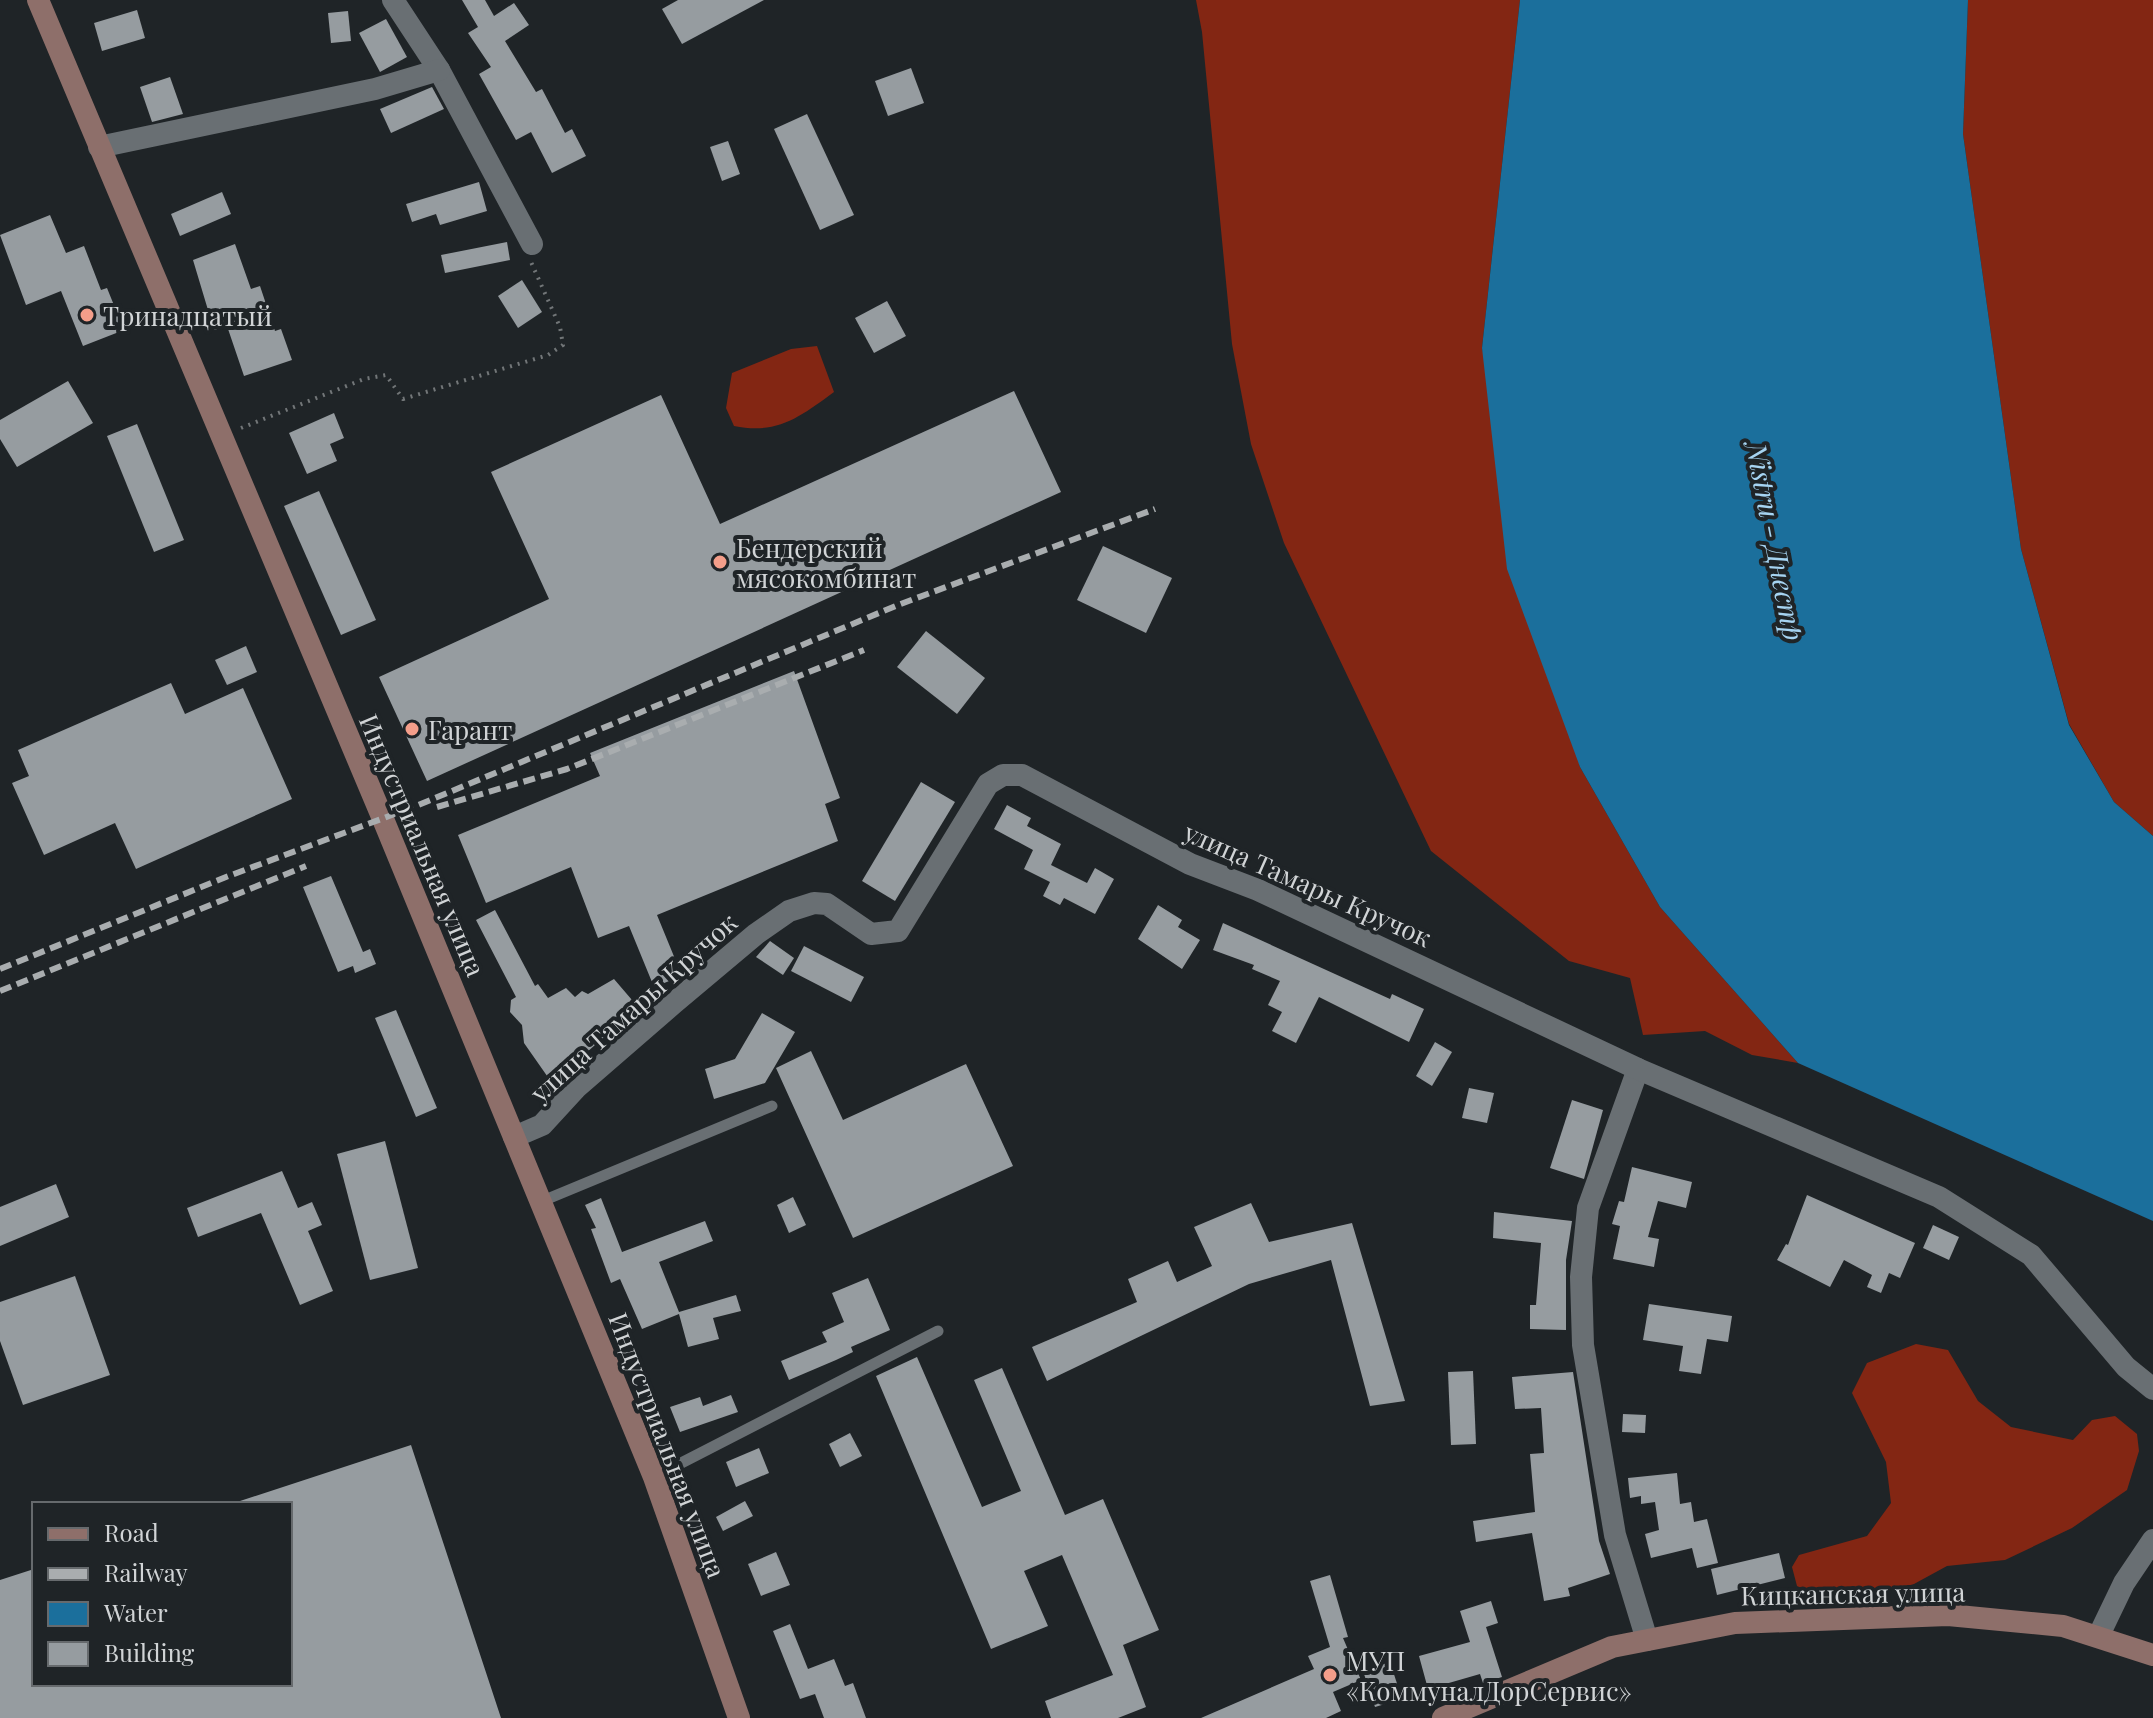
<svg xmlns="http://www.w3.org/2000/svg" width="2153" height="1718" font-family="'Playfair Display',serif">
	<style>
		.forest { fill: #832613 }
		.water { fill: #1b6f9c }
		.building { fill: #969ca0 }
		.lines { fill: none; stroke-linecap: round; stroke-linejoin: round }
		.path { stroke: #727678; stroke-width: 4; stroke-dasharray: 2 6; stroke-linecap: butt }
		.service { stroke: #696f73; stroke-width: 11 }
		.minor { stroke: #696f73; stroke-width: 22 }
		.secondary { stroke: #8e6f6a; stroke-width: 22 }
		.rail { stroke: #a9adaf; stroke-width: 6; stroke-dasharray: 12 6; stroke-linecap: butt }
		.poi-dot { fill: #f49e8a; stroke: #1f2427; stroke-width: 3 }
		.labels { text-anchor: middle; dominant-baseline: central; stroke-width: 8; stroke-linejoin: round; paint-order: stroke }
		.poi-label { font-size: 26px; fill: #d1d4d6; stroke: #1f2427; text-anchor: start }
		.street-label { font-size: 26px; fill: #d1d4d6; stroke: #1f2427 }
		.water-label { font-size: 28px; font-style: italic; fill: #a6d4f2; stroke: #1f2427 }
	</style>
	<rect width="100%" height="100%" fill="#1f2427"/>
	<g class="forest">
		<polygon points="1196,0 1520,0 1482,348 1580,767 1660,907 1798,1063 1752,1055 1705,1031 1643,1035 1630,978 1569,961 1431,851 1284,543 1251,444 1232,344 1202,32"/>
		<polygon points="1968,0 2153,0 2153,836 2114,802 2069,724 2021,549 1963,134"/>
		<path d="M817 346 834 392C800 417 777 435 734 426L726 408 732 373 791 349Z"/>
		<polygon points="1916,1344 1948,1350 1978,1401 2011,1427 2073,1440 2092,1420 2115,1416 2137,1434 2139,1451 2127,1490 2072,1528 2005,1560 1947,1566 1914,1584 1883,1593 1819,1596 1797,1586 1792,1567 1799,1555 1867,1536 1891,1503 1886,1462 1852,1393 1867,1363"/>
	</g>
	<polygon class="water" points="1520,0 1968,0 1963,134 2021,549 2069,725 2114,802 2153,836 2153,1221 1798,1063 1660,907 1580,767 1507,569 1482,348"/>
	<g class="building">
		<polygon points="462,0 485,0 494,16 514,3 529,25 505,41 536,92 542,89 565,133 572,129 586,156 552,173 531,132 516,140 479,74 491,67 468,33 478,27"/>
		<polygon points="678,0 764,0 682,44 662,9"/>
		<polygon points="137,10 145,38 102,51 94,23"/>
		<polygon points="348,11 351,41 331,43 328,13"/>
		<polygon points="386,19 407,57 380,72 359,33"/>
		<polygon points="911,68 924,103 888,116 875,81"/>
		<polygon points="170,77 183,114 152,122 140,87"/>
		<polygon points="432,87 444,109 391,133 380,109"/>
		<polygon points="807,114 854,215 820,230 774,129"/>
		<polygon points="728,141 740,174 722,181 710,147"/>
		<polygon points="479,182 487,211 440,225 436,214 412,222 406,204"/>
		<polygon points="222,192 231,214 180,236 171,214"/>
		<polygon points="50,215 66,253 84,246 101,290 107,288 124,330 83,346 61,291 26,305 0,235"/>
		<polygon points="507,242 510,260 445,273 441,255"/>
		<polygon points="235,244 251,289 260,286 275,331 281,329 292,360 244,376 227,326 214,330 193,260"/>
		<polygon points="522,280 542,312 518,328 498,296"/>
		<polygon points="887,301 906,336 874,353 855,318"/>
		<polygon points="68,381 93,423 17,467 0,439 0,420"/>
		<polygon points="1014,391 1061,492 427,781 379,677 549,599 491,472 661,395 720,524"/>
		<polygon points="334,413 344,438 330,444 337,461 307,474 289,433"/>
		<polygon points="137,424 184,540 154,552 107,436"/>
		<polygon points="319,491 376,620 341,635 284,506"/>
		<polygon points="1103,546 1172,578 1146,633 1077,600"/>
		<polygon points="926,631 985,678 957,714 897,667"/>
		<polygon points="246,646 257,672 227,685 215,660"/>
		<polygon points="794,671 840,798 825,804 838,841 657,915 682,976 654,987 629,926 598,938 571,867 486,903 458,835 600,776 590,753"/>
		<polygon points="171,683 185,714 243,688 292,799 136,869 115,823 44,855 12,783 29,776 18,750"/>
		<polygon points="921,782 955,802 895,901 862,881"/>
		<polygon points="1007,805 1031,818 1027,826 1061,844 1051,865 1087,883 1095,868 1114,879 1095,914 1064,898 1060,905 1043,896 1050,882 1024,869 1033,850 994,829"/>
		<polygon points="331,876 363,952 370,949 376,964 355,973 353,966 338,972 303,887"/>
		<polygon points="1158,905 1182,920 1178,927 1200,940 1182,969 1138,939"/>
		<polygon points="495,910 535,986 538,984 548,998 566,988 575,997 582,991 588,994 614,979 638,1007 552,1083 524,1043 522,1025 510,1012 511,1000 516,997 476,920"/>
		<polygon points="1223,923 1390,999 1392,994 1424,1009 1409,1042 1319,997 1296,1043 1272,1031 1282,1012 1268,1005 1280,981 1252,969 1254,965 1213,950"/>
		<polygon points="770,941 794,958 783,975 756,957"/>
		<polygon points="804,946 864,977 851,1002 791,971"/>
		<polygon points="396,1010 437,1108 416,1117 375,1018"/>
		<polygon points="762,1013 795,1032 765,1083 714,1099 705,1069 735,1059"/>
		<polygon points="1435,1042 1452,1052 1432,1086 1416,1076"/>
		<polygon points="811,1051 843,1120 966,1064 1013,1166 853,1238 776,1068"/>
		<polygon points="1469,1088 1494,1093 1487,1123 1462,1118"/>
		<polygon points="1572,1100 1603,1110 1584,1179 1550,1168"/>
		<polygon points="385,1141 418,1268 370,1280 337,1154"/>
		<polygon points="1632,1167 1692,1182 1686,1208 1658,1201 1648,1237 1659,1239 1654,1267 1613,1259 1620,1226 1612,1224 1619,1201 1624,1202"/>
		<polygon points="282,1171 298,1208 312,1202 322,1225 308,1231 333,1291 300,1305 261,1213 198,1237 187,1208"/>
		<polygon points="56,1184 69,1217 0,1246 0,1207"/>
		<polygon points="1807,1195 1915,1243 1900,1278 1889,1273 1881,1293 1867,1287 1872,1275 1844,1260 1830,1287 1777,1260 1786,1244 1788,1245"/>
		<polygon points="793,1197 806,1225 789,1233 777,1205"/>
		<polygon points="601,1198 622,1252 705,1221 713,1241 659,1262 679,1312 736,1295 741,1311 713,1318 719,1339 688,1347 679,1314 642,1329 620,1279 611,1283 591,1229 596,1228 585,1205"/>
		<polygon points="1251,1203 1269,1242 1352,1223 1405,1401 1370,1406 1331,1260 1249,1284 1047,1381 1032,1347 1137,1302 1128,1279 1168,1261 1177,1282 1212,1266 1194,1227"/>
		<polygon points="1494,1212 1572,1221 1566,1260 1566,1330 1530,1329 1530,1305 1536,1305 1541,1243 1493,1238"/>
		<polygon points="1933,1225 1959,1237 1949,1260 1923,1248"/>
		<polygon points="75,1276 110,1375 23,1405 0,1341 0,1302"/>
		<polygon points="868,1278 890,1330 851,1347 853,1352 836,1360 789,1380 781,1361 827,1342 822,1332 844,1322 832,1293"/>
		<polygon points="1649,1304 1732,1316 1728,1342 1707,1339 1701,1374 1679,1371 1683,1346 1643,1340"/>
		<polygon points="917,1357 982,1507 1021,1491 974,1380 1002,1368 1065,1515 1103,1499 1159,1630 1123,1645 1146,1707 1118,1718 1051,1718 1045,1701 1113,1675 1062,1555 1024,1571 1048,1626 991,1649 876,1376"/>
		<polygon points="1473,1371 1476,1444 1451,1445 1448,1372"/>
		<polygon points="1573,1372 1599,1541 1610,1574 1568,1588 1570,1596 1544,1601 1532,1533 1476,1542 1473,1521 1535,1512 1530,1454 1544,1453 1541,1408 1515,1409 1512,1377"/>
		<polygon points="731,1395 738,1412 680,1432 670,1407 700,1397 703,1406"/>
		<polygon points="1623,1414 1646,1415 1645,1433 1622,1432"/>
		<polygon points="850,1433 862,1456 840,1467 829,1444"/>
		<polygon points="411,1445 501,1718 0,1718 0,1580 34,1569 34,1684 290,1684 290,1504 241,1504 240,1501"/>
		<polygon points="759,1448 769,1473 736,1487 726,1462"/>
		<polygon points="1677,1473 1680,1504 1691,1502 1694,1522 1707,1519 1718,1563 1697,1568 1692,1548 1651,1558 1645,1534 1659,1530 1655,1502 1641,1504 1641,1496 1630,1498 1628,1478"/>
		<polygon points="745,1501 753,1516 723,1531 716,1517"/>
		<polygon points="776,1552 790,1585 761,1596 748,1564"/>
		<polygon points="1779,1553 1785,1578 1717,1595 1711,1569"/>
		<polygon points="1330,1575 1348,1637 1343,1638 1361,1680 1333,1692 1341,1711 1326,1718 1201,1718 1314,1669 1308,1656 1330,1647 1310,1581"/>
		<polygon points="1491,1601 1498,1623 1486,1627 1502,1677 1483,1683 1480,1674 1428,1689 1419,1656 1470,1642 1460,1611"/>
		<polygon points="790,1624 808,1669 834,1659 845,1686 853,1683 866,1718 824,1718 815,1694 800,1699 773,1631"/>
		<polygon points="1390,1662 1402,1699 1375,1707 1363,1671"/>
	</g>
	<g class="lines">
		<polyline class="path" points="241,428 364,379 386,375 403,399 548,355 563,345 560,327 531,262"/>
		<g class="service">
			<polyline points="540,1202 772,1106"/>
			<polyline points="654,1477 938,1331"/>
		</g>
		<g class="minor">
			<polyline points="393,0 439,70 532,244"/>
			<polyline points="99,147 375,89 439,70"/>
			<polyline points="1638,1069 1588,1208 1581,1277 1583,1345 1615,1535 1647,1640"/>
			<polyline points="514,1137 542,1125 576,1088 674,1003 756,934 789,911 814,903 827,904 871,934 898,931 988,784 1003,775 1022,775 1190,864 1258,890 1638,1069 1939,1197 2031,1255 2126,1367 2153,1389"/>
			<polyline points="2099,1635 2124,1583 2153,1540"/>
		</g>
		<g class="secondary">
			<polyline points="38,0 383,819 654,1477 739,1718"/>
			<polyline points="1443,1718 1612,1647 1735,1623 1948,1615 2063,1626 2153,1655"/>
		</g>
		<g class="rail">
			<polyline points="437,807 567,769 864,650"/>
			<polyline points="0,969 226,877 416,806 898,605 1155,509"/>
			<polyline points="0,991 306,866"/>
		</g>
	</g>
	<g class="poi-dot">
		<circle cx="87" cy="315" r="8"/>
		<circle cx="720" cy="562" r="8"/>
		<circle cx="412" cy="729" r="8"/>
		<circle cx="1330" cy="1675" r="8"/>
	</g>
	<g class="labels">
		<g class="poi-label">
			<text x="103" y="315">Тринадцатый</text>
			<text x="736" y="547">Бендерский<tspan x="736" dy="30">мясокомбинат</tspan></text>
			<text x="428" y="729">Гарант</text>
			<text x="1346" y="1660">МУП<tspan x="1346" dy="30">«КоммуналДорСервис»</tspan></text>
		</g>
		<g class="street-label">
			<text transform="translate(423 845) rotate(67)">Индустриальная улица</text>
			<text transform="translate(1308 884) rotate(24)">улица Тамары Кручок</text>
			<text transform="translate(633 1007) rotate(-42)">улица Тамары Кручок</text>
			<text transform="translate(668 1445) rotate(69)">Индустриальная улица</text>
			<text transform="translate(1853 1593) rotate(-1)">Кицканская улица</text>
		</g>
		<g class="water-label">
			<text transform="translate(1776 541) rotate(79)">Nistru - Днестр</text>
		</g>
	</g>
	<rect x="32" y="1502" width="260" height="184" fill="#1f2427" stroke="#666a6d" stroke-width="2"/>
	<rect x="48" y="1528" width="40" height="12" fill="#8e6f6a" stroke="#666a6d" stroke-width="2"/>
	<text x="104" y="1542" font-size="24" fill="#d1d4d6">Road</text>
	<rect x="48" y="1568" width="40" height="12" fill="#a9adaf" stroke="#666a6d" stroke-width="2"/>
	<text x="104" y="1582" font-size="24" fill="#d1d4d6">Railway</text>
	<rect x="48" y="1602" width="40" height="24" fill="#1b6f9c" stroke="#666a6d" stroke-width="2"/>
	<text x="104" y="1622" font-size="24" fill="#d1d4d6">Water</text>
	<rect x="48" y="1642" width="40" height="24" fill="#969ca0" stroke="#666a6d" stroke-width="2"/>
	<text x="104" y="1662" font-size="24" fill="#d1d4d6">Building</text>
</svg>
